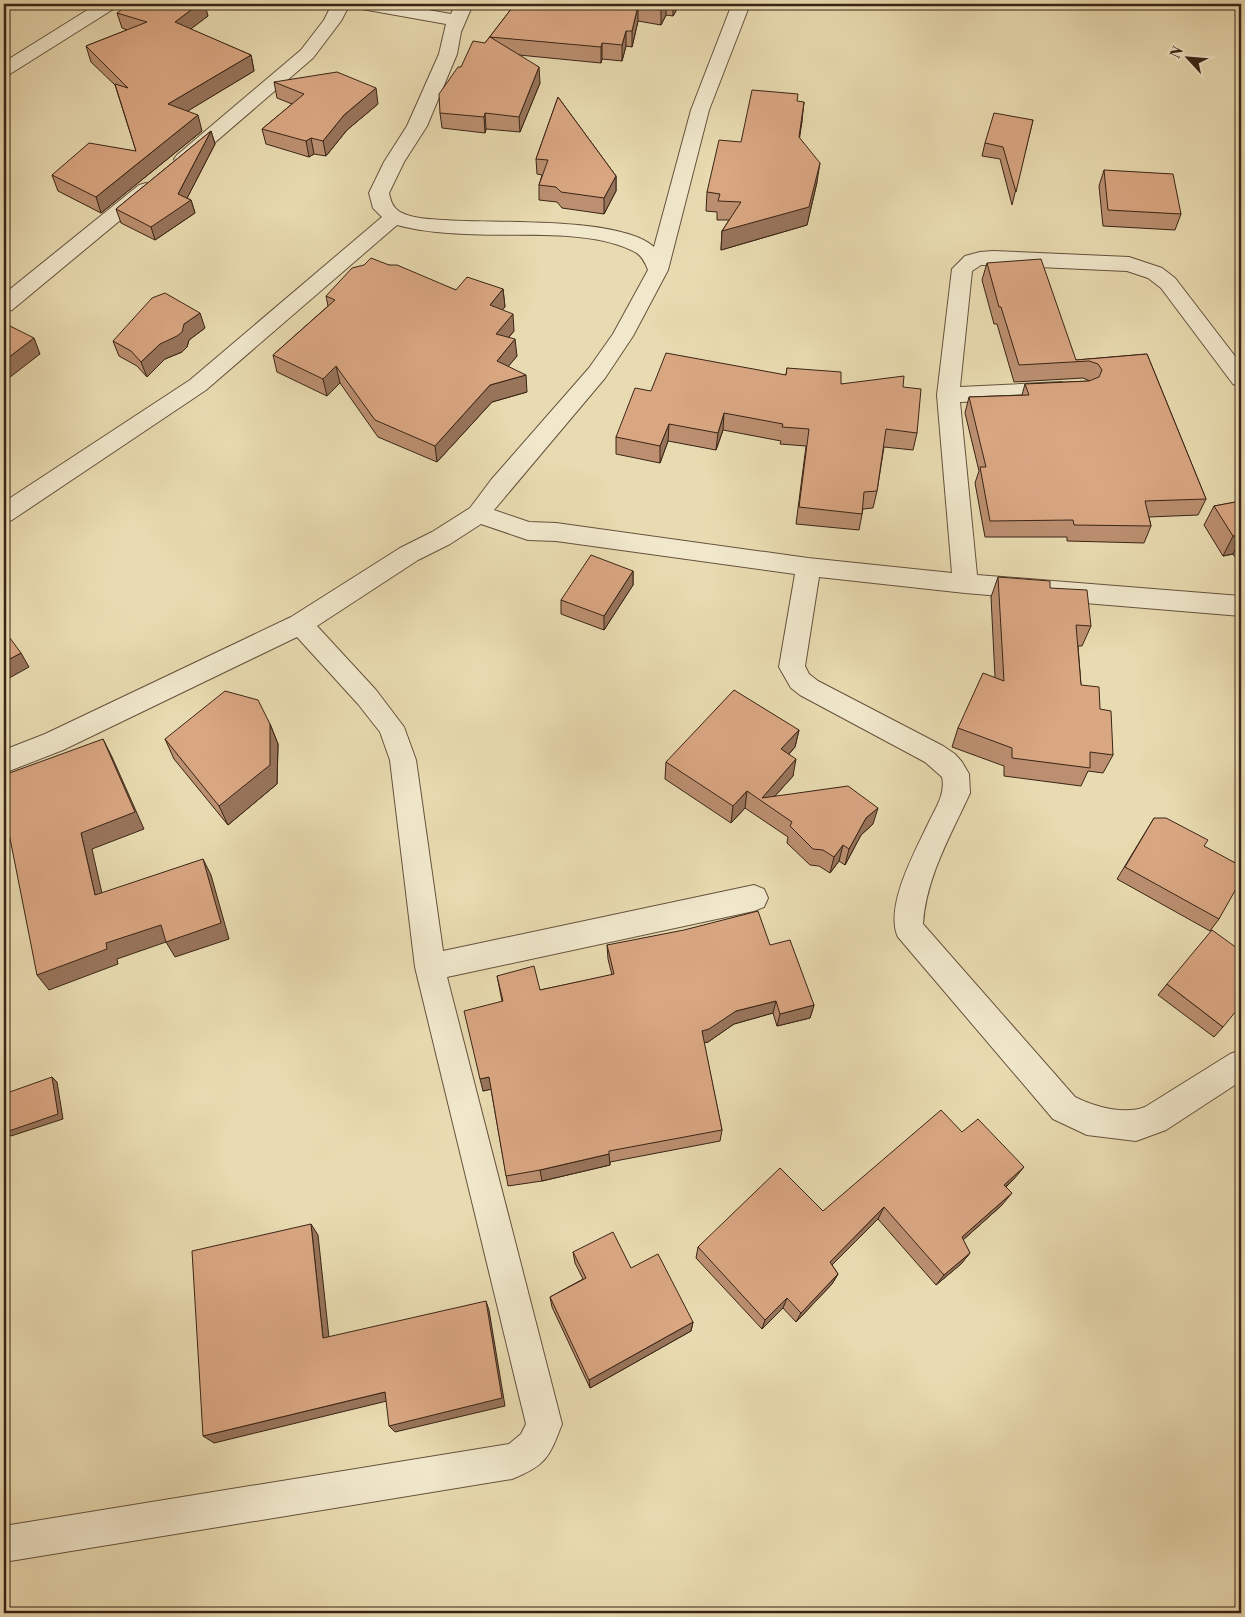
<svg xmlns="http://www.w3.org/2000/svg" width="1245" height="1617" font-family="'Libre Bodoni',serif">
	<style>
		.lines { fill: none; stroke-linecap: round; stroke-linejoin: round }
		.minor-casing { stroke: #65523c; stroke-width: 2 }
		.minor { fill: #f1e8cc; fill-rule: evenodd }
		.wall { fill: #bb8f70; stroke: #392415 }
		.shaded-wall { fill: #98745b; stroke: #392415 }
		.building { fill: #d9a682; stroke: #392415 }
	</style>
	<rect width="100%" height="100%" fill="#e9dbb1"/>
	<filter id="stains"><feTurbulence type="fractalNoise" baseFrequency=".004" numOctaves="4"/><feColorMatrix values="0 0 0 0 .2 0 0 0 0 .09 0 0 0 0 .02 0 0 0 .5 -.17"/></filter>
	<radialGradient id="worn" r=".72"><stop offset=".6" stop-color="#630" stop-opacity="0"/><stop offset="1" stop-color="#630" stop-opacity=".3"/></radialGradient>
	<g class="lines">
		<defs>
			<g id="minor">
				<polygon points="97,4 118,4 115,8 10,74 4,75 4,62"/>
				<polygon points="332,4 350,4 341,21 313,58 191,163 184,165 177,163 174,159 177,155 301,50 324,20"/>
				<path d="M353 4H395L451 14 455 4H473L461 32 457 54 427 126 404 162 389 193C391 201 392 207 400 212 413 219 430 219 445 220 493 224 620 216 654 247L691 110 732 4H750L709 110 668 270 633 336 605 378 494 510 529 522 556 523 808 558 952 573 937 395 952 269 965 256 980 252 993 251 1129 257 1162 268 1175 278 1241 364V387L1233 384 1161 288 1148 278 1127 271 993 265H981L972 271 960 387 1061 382 1069 385 1072 390 1069 395 1061 398 960 402 977 575 1241 596V616L965 593 819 577 805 666 809 674 818 681 943 746 955 754 962 762 969 774 970 793C951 835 926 877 923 924L1075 1097C1094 1107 1125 1115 1145 1107L1230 1054 1241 1050V1081L1166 1130 1136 1141 1087 1135 1053 1119 898 937C884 908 915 851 928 824 935 809 946 794 942 777L925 762 800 695 791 688 779 667 795 574 556 541 528 540 481 524 450 544 418 560 317 626 376 690 404 727 416 760 443 951 754 885 764 889 768 898 764 907 754 911 447 977 562 1424C549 1458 546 1465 512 1479L4 1562V1526L509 1444 521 1434 526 1424 415 967 390 760 380 732 358 704 297 637 63 750 4 773V750L45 734 291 617 400 548 432 532 470 508 491 480 589 368 613 334 648 270C645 262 642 256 635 252 591 228 514 237 465 234 442 233 419 231 397 225L206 390 12 520 4 523V502L190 380 382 217 373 208 369 193 384 162 407 126 439 54 446 24 362 9 356 8Z"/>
				<polygon points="146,183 153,185 156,189 153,193 12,310 4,312 4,294 139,185"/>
			</g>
		</defs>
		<use href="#minor" class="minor-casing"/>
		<use href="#minor" class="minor"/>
	</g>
	<g class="wall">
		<polygon points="515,4 680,4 673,16 666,15 661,25 638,21 632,47 626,46 622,61 602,59 601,63 519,55 540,83 520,132 486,129 485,133 442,128 440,113 461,67 485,43"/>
		<polygon points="1215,4 1241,4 1241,8 1215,6"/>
		<polygon points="117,13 208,16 190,29 251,55 254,71 187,111 202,131 101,213 58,191 52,175 136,151 115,85 91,62 86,46 127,30 122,28"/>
		<polygon points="274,82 378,104 347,130 326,156 314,154 309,157 266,144 262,129 292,104 277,98"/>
		<polygon points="558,97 616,176 616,191 604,214 562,208 557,202 539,200 539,185 542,175 537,174 536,159"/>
		<polygon points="797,101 802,121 799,138 817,182 807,225 721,250 722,231 729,220 717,220 717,212 706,211 707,192 741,142"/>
		<polygon points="1033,120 1012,205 1000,159 982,156 985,143"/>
		<polygon points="211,131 215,144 187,198 191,200 195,213 155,240 121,223 116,209"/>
		<polygon points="1104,170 1181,214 1175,230 1103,226 1099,186"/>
		<polygon points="987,263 1076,360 1147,354 1206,499 1198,515 1149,517 1151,526 1144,543 1067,541 1067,537 985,537 975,483 979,471 965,413 969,397 1022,395 1025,384 1090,381 1083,378 1014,382 997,324 994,324 982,280"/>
		<polygon points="389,265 456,290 503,289 505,307 502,310 514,331 509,337 517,356 508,366 527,392 492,402 437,462 378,437 340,383 327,396 277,372 273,355 328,306 326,296"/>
		<polygon points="1241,311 1241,339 1236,332 1239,324 1237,321"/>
		<polygon points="205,328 189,340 187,347 182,352 165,359 147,377 137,366 119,356 113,341"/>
		<polygon points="787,368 841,384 903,387 917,433 913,450 884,447 877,491 873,508 863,509 859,530 796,524 806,446 780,444 781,441 723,430 716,450 668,441 660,463 616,454 616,437 651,391 786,375"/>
		<polygon points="1241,501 1241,566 1233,554 1223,556 1204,525 1214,506"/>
		<polygon points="633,571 633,585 604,630 561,614 561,600"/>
		<polygon points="998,577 1050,588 1091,626 1082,646 1078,646 1081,685 1100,709 1113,755 1103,773 1088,771 1081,786 1004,776 1004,766 952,747 958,728 995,677 991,597"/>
		<polygon points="270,724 278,744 277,784 228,825 174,759 165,739"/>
		<polygon points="799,730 795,747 789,754 793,776 775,796 873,824 861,835 845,865 839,861 830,873 819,866 810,865 787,843 788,837 745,808 731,823 665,779 666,762"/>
		<polygon points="1154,818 1204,846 1219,919 1210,931 1117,879"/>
		<polygon points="607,945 770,945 814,1005 810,1018 777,1026 773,1013 734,1024 708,1042 704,1043 722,1130 720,1141 610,1162 610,1165 542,1181 508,1186 491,1089 483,1091 502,1001 497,976 540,990 612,975 608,959"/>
		<polygon points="1167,984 1223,1027 1214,1037 1158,995"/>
		<polygon points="962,1132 1014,1179 1006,1187 1002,1205 963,1240 970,1253 961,1264 936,1285 878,1219 832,1265 838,1274 832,1284 796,1322 783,1308 762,1329 696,1258 698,1247 823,1211"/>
		<polygon points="573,1252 631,1268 693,1322 691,1331 590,1388 552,1307 550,1297 583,1279 575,1263"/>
	</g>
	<g class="shaded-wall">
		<polygon points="199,4 205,4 208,16 179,38 175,22"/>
		<polygon points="664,4 666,4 666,15 661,25 661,10"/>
		<polygon points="673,4 680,4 673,16"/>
		<polygon points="638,6 638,21 632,47 632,31"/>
		<polygon points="626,31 626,46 622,61 622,45"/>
		<polygon points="602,43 602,59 601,63 601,47"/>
		<polygon points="251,55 254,71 173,120 168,104"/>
		<polygon points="539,67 540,83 520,132 519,117"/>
		<polygon points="376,88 378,104 347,130 326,156 323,141 344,115"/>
		<polygon points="804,102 802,121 797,156 799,137"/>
		<polygon points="485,113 486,129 485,133 484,117"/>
		<polygon points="198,115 202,131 101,213 96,197"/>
		<polygon points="211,131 215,144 184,204 191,200 195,213 155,240 151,227 178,194"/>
		<polygon points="311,138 314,154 309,157 306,141"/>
		<polygon points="820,163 817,182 807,225 721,250 722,231"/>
		<polygon points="616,176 616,191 604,214 604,198"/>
		<polygon points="503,289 505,307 491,323 490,305"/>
		<polygon points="200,313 205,328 189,340 187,347 182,352 165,359 147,377 141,362 160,344 184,324"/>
		<polygon points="513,314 514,331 497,351 496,334"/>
		<polygon points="34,338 40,354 5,381 4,379 4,361"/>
		<polygon points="515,339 517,356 499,378 497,361"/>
		<polygon points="336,366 340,383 327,396 323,379"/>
		<polygon points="526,375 527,392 492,402 437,462 435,446 490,385"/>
		<polygon points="724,413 723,430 716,450 718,433"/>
		<polygon points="669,424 668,441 660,463 660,446"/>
		<polygon points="1241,535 1241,539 1233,554 1223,556 1233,536"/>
		<polygon points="633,571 633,585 604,630 604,616"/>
		<polygon points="21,653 29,667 4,681 4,662"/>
		<polygon points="270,724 278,744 277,784 228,825 219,806"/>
		<polygon points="799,730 795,747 778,766 781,749"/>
		<polygon points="103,739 112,757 144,829 92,849 106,911 95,895 81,833"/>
		<polygon points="796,759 793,776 767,805 762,798"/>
		<polygon points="747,791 745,808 731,823 733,806"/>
		<polygon points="878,808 873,824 861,835 845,865 849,849 866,818"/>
		<polygon points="843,845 839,861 830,873 834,857"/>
		<polygon points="203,859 211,875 229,939 175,957 166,942 117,959 118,964 49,990 37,975 106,943"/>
		<polygon points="776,1001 773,1013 734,1024 708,1042 701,1043 702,1031 736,1011"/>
		<polygon points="814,1005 810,1018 777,1026 780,1014"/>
		<polygon points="52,1077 57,1082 63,1119 11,1136 6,1132"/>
		<polygon points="489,1077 492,1089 483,1091 480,1079"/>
		<polygon points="609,1154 610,1165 542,1181 540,1170"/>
		<polygon points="1024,1167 1014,1179 994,1197 1004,1185"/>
		<polygon points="1012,1193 1002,1205 954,1248 962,1237"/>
		<polygon points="884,1207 878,1219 825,1272 830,1262"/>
		<polygon points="311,1224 318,1235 330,1347 323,1338"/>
		<polygon points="970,1253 961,1264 936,1285 944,1275"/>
		<polygon points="838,1274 832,1284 796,1322 801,1313"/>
		<polygon points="787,1298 783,1308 762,1329 765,1320"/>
		<polygon points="486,1301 489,1310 505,1406 395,1432 389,1426"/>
		<polygon points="693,1322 691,1331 590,1388 589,1380"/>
		<polygon points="385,1392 391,1400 214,1443 203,1436"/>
	</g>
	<g class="building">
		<polygon points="129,4 199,4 175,22 251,55 168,104 198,115 96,197 52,175 89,143 136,151 115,84 128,88 86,46 147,22 117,13"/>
		<polygon points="515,4 664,4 661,10 638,6 632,31 626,31 622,45 602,43 601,47 490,37 539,67 519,117 485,113 484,117 440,113 439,94 458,67 461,67 473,41 485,43"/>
		<polygon points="337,72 376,88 344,115 323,141 311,138 306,141 262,129 304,94 274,82"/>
		<polygon points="752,90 798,94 797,101 804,102 799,137 820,163 809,207 722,231 741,202 718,201 720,194 707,192 719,140 741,142"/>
		<polygon points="558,97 616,176 604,198 561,192 556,187 539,185 548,160 536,159"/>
		<polygon points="994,113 1033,120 1016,192 1003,147 985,143"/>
		<polygon points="211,131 178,194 191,200 151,227 116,209"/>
		<polygon points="1104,170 1173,174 1181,214 1108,210"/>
		<polygon points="371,258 389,265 397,265 456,290 467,277 503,289 490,305 513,314 496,334 515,339 497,361 526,375 490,385 435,446 375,420 336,366 323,379 273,355 335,300 326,296 352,268 364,265"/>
		<polygon points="1041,259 1076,360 1147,354 1206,499 1145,501 1151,526 1074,525 1073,520 990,521 980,467 986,467 969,397 1029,395 1025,384 1089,381 1099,377 1102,370 1098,364 1089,361 1019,365 1001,307 999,307 987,263"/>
		<polygon points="165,293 200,313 184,324 182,332 177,336 160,344 141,362 131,351 113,341 152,298"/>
		<polygon points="4,323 34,338 4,361"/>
		<polygon points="666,353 786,375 787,368 841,372 841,384 904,376 903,387 921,389 917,433 886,429 877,491 864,492 862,514 799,507 809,429 782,427 783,424 724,413 718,433 669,424 660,446 616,437 635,388 651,391"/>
		<polygon points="1241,501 1241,535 1233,536 1214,506"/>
		<polygon points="591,555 633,571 604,616 561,600"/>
		<polygon points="998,577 1050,581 1050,588 1087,590 1091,626 1076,625 1081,685 1099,687 1100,709 1111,711 1113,755 1090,752 1090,768 1012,758 1012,748 958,728 983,673 1004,681"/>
		<polygon points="4,630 21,653 4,662"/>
		<polygon points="734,690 799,730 781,749 796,759 762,798 848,786 878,808 866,818 849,849 843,845 834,857 823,850 813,849 790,826 792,822 747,791 733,806 666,762"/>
		<polygon points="225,691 258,700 270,724 270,765 219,806 165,739"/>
		<polygon points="103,739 135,812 81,833 95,895 203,859 221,923 166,942 161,925 106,943 107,949 37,975 4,808 4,775"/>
		<polygon points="1154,818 1166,818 1208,840 1204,846 1241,866 1241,880 1219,919 1125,867"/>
		<polygon points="758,911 770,945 790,940 814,1005 780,1014 776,1001 736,1011 709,1029 702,1031 722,1130 609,1151 609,1154 540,1170 506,1176 489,1077 480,1079 464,1011 503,1001 497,976 534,966 540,990 614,974 607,945 684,930"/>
		<polygon points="1212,930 1241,951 1241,1005 1223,1027 1167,984"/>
		<polygon points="52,1077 58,1114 6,1132 4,1119 4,1094"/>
		<polygon points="941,1110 962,1132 978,1119 1024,1167 1004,1185 1012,1193 962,1237 970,1253 944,1275 884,1207 830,1262 838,1274 801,1313 787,1298 765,1320 698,1247 780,1168 823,1211"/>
		<polygon points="311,1224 323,1338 486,1301 502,1398 389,1426 385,1392 203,1436 192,1251"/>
		<polygon points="613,1232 631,1268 658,1254 693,1322 589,1380 550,1297 586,1278 573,1252"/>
	</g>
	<rect width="1245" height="1617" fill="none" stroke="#e9dbb1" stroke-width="20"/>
	<rect x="5" y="5" width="1235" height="1607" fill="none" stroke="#392415" stroke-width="2.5"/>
	<rect x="10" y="10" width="1225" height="1597" fill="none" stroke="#392415"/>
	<g transform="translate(1188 58) rotate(296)" stroke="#f1e8cc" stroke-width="4" paint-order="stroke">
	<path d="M0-4L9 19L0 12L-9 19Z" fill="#392415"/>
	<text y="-8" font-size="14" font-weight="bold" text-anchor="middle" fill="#392415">N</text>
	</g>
	<rect width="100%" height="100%" filter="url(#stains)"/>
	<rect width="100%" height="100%" fill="url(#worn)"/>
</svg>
